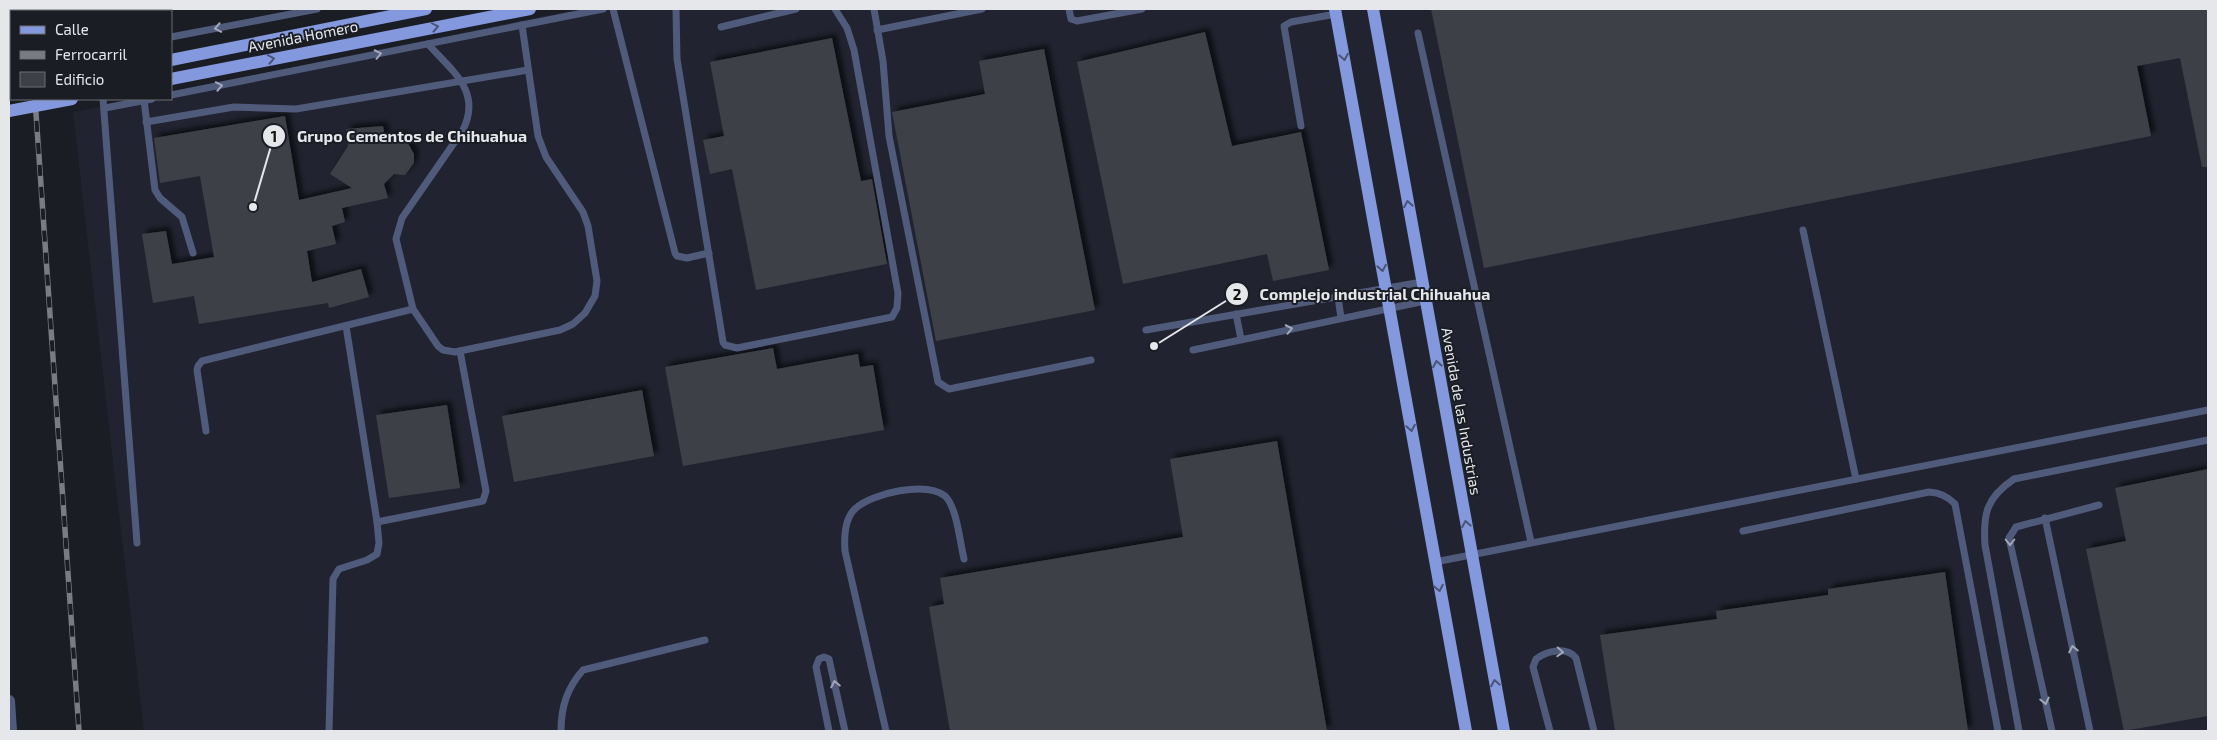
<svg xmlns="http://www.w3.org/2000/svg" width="2217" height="740" font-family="'Exo 2',sans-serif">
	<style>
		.built { fill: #212430 }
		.building { fill: #3d4047; filter: url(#shadow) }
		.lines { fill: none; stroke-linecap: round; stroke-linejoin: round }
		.service { stroke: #505b7c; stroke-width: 7 }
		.tertiary { stroke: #505b7c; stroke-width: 12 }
		.primary { stroke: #8498de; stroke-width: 12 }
		.rail-casing { stroke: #797c81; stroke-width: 5.5 }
		.rail { stroke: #1a1d23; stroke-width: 4; stroke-dasharray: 11; stroke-linecap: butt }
		.primary-bridge { stroke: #8498de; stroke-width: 12 }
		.oneway { stroke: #4a5477 }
		.oneway2 { stroke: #a2a8b9 }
		.labels { text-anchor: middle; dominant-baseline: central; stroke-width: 4; stroke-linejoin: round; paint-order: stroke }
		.street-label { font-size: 15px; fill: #e5e7eb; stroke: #1a1d23 }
		.leader { fill: none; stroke: #e5e7eb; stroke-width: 2 }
		.callout-dot { fill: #e5e7eb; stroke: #1a1d23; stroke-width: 2 }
		.mark-label { font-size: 15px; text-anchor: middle; font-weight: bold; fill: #111 }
		.callout-label { font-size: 16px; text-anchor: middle; font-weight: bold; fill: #e5e7eb; stroke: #1a1d23; stroke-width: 4; stroke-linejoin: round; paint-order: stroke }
	</style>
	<defs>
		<filter id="shadow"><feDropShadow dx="4.5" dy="-4.5" stdDeviation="2.5" flood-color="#0009"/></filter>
	</defs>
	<rect width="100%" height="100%" fill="#1a1d23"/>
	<polygon class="built" points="578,9 2208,9 2208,731 144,731 73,112 140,99 171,99 171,92"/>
	<g class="building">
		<polygon points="1431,9 2208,9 2208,167 2202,167 2180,58 2137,66 2151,136 1484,268"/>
		<polygon points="1205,32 1232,146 1301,132 1329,270 1273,281 1267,254 1123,284 1077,62"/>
		<polygon points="832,38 861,181 872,179 887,264 756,290 732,169 710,174 703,140 724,136 710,62"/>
		<polygon points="1044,49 1095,310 936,341 892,112 985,94 979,61"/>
		<polygon points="285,116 299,200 352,188 330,174 348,146 346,129 383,126 385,137 404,136 414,154 414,163 405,175 394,174 384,184 388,198 342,208 345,222 332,226 336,244 307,251 312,282 361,269 369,297 329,308 328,303 199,324 194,296 153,303 142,234 166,231 172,264 214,257 200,176 160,183 154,138"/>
		<polygon points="773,348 777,369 858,354 860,367 873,365 884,430 683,466 665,367"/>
		<polygon points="642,390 654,456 514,482 502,416"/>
		<polygon points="447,405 460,488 389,498 376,415"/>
		<polygon points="1277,441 1327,731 950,731 929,607 944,604 940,578 1183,537 1170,459"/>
		<polygon points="2208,469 2208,716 2124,731 2086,549 2126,541 2115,488"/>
		<polygon points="1945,572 1968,731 1615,731 1600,635 1717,619 1716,611 1828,595 1828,589"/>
	</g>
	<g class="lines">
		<g class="service">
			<polyline points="79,9 80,11"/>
			<polyline points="133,9 133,11"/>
			<polyline points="161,9 162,11"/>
			<polyline points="613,9 675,253 677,256 687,258 709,253"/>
			<polyline points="676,9 677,59 723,342 725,345 737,348 892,317 897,308 898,293 854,50 847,28 835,9"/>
			<polyline points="874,9 883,61 889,136 938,382 949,389 1091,360"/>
			<polyline points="1069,9 1071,19 1077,21 1142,9"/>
			<polyline points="92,11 93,9"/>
			<polyline points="721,27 796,9"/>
			<polyline points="877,30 982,9"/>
			<polyline points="1418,33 1531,542"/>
			<polyline points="171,37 317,9"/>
			<path d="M428 44C452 71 482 91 463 130L402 218 396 239 413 309 438 346 443 350 455 352 560 330 573 324 585 313 595 296 597 281 588 226 583 212 546 157 538 136 522 25"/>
			<polyline points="171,95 603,9"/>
			<polyline points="103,99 137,543"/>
			<polyline points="144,100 155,190 160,198 182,217 193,253"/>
			<polyline points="105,108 152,99"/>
			<polyline points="146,122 234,107 296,109 528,70"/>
			<polyline points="1301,126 1284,26 1291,22 1336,14"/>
			<polyline points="1803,230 1856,479"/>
			<polyline points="1338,297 1341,318"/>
			<polyline points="1236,314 1241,339"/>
			<polyline points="346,326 377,522 483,501 486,491 460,351"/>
			<polyline points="1146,330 1422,282"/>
			<polyline points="1193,350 1425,301"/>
			<polyline points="206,431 197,370 198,366 202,361 413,309"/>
			<polyline points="2045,518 2090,731"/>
			<path d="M1743 531 1929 492C1940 493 1947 496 1955 504L1998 731"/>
			<polyline points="1435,562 2208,410"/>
			<polyline points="329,731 333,579 339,569 367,560 377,554 379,543 377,522"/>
			<path d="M561 731C561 707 567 688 583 670L705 640"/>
			<polyline points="829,731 816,667 819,659 824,657 829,659 845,731"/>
			<path d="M886 731 845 551C844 537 844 518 856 508 873 493 926 481 945 496 957 507 960 543 964 559"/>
			<path d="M1550 731 1533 667 1536 659C1547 651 1566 646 1576 658L1594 731"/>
			<path d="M2019 731 1985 545C1983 514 1986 498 2014 479L2208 440"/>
			<polyline points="2052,731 2009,538 2016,527 2099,505"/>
		</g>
		<polyline class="tertiary" points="9,701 11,731"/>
		<g class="primary">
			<polyline points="1335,9 1466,731"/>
			<polyline points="1373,9 1504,731"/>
			<polyline points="171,60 426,9"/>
			<polyline points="171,79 530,9"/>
			<polyline points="9,92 11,92"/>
		</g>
		<defs>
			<g id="rail">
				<polyline points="29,9 29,11"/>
				<polyline points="35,99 79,731"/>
			</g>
		</defs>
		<use href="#rail" class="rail-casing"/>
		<use href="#rail" class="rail"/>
		<polyline class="primary-bridge" points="9,111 72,99"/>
	</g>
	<defs><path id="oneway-chevron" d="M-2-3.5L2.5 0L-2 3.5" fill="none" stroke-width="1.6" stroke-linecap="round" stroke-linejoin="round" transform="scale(1.25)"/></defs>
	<g class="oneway">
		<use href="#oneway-chevron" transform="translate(435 27) rotate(-11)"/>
		<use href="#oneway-chevron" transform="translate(1344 57) rotate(80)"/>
		<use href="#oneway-chevron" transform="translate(271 59) rotate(-11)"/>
		<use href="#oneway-chevron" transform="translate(1408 204) rotate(-100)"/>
		<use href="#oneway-chevron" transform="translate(1382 268) rotate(80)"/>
		<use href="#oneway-chevron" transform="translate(1437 364) rotate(-100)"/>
		<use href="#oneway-chevron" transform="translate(1411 428) rotate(80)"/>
		<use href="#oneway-chevron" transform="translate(1466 524) rotate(-100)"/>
		<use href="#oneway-chevron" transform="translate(1439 588) rotate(79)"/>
		<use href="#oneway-chevron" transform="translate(1495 683) rotate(-100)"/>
	</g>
	<g class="oneway2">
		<use href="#oneway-chevron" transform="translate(218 28) rotate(169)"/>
		<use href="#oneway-chevron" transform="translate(378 54) rotate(-12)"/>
		<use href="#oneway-chevron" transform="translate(219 86) rotate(-11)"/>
		<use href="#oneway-chevron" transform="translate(1289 329) rotate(-12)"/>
		<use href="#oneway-chevron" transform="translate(2010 542) rotate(90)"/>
		<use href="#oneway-chevron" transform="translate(2073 649) rotate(-102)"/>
		<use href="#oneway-chevron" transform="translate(1560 652) rotate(3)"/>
		<use href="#oneway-chevron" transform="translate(835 684) rotate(-102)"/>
		<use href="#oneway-chevron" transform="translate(2045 701) rotate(77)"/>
	</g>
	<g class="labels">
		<g class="street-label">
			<text transform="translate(303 36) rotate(-11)">Avenida Homero</text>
			<text transform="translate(1462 411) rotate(80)">Avenida de las Industrias</text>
		</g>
	</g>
	<path class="leader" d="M253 207L274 136M1154 346L1237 294"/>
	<g class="callout-dot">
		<circle cx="253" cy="207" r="5"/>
		<circle cx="1154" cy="346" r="5"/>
		<circle cx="274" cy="136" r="12"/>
		<circle cx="1237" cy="294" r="12"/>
	</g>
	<g class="mark-label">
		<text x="274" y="142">1</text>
		<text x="1237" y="300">2</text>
	</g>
	<g class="callout-label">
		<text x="412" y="142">Grupo Cementos de Chihuahua</text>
		<text x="1375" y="300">Complejo industrial Chihuahua</text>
	</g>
	<rect width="2217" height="740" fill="none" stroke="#e5e7eb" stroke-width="20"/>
	<rect x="10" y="10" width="162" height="90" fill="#1a1d23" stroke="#6b6e73"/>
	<rect x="20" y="26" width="25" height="8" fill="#8498de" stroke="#6b6e73"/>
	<text x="55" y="35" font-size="15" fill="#e5e7eb">Calle</text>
	<rect x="20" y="51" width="25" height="8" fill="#797c81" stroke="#6b6e73"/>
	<text x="55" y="60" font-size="15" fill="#e5e7eb">Ferrocarril</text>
	<rect x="20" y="72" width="25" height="15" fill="#3d4047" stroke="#6b6e73"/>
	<text x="55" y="85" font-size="15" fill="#e5e7eb">Edificio</text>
</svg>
